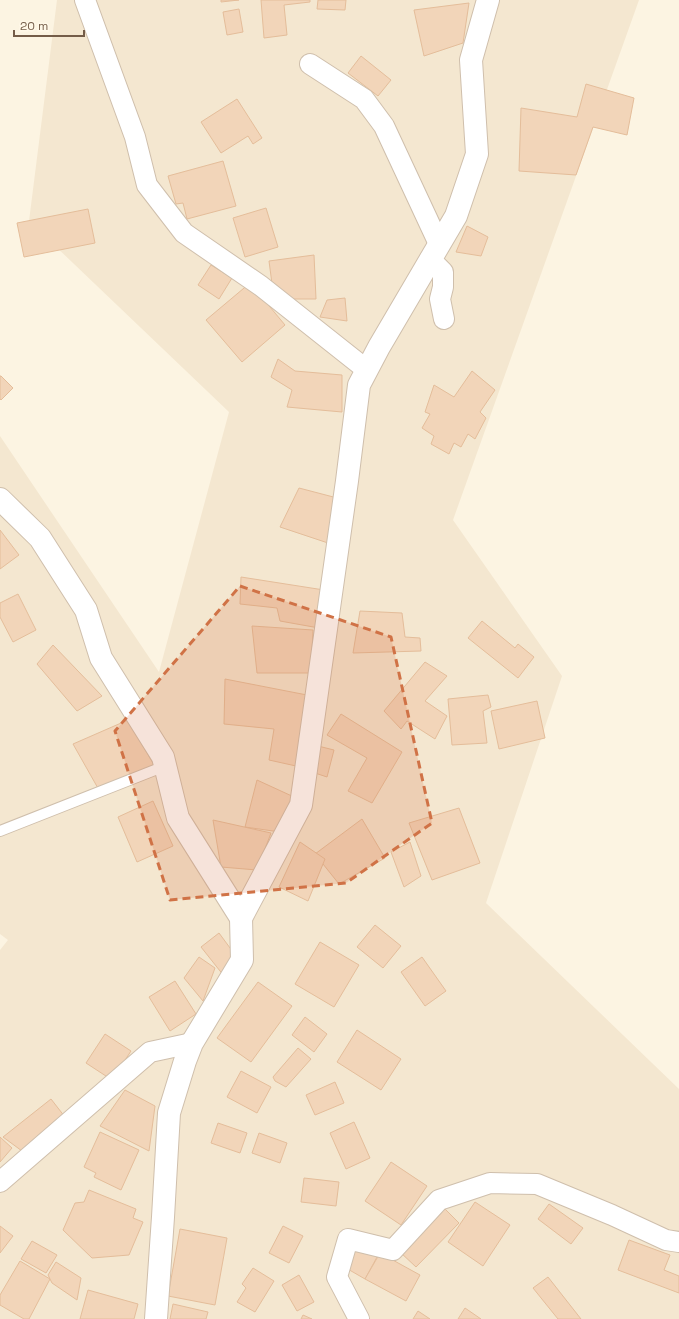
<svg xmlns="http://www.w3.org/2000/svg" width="679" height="1319" font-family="'Space Grotesk',sans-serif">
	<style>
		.residential { fill: #f4e7d0 }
		.building { fill: #f2d5b9; stroke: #e4bd9a }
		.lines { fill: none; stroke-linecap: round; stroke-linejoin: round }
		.service-casing { stroke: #cfbfac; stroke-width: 12 }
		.minor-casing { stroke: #cfbfac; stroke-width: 22 }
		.tertiary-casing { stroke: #cfbfac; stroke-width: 24 }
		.service { stroke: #fff; stroke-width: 10 }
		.minor { stroke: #fff; stroke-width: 20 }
		.tertiary { stroke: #fff; stroke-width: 22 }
		.marked { fill: #d07246; fill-opacity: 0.2; stroke: #d07246; stroke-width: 3; stroke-dasharray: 8 5; stroke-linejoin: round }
	</style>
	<rect width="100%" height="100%" fill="#fcf4e2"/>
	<polygon class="residential" points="57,0 639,0 453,520 562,676 486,903 679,1089 679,1319 0,1319 0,950 8,940 0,934 0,436 159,672 229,412 29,221"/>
	<g class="building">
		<polygon points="221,0 239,0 221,2"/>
		<polygon points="261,0 310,0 310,2 284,5 287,35 264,38"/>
		<polygon points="318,0 346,0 345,10 317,9"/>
		<polygon points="469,3 463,43 424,56 414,10"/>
		<polygon points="239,9 243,32 227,35 223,12"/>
		<polygon points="361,56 391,80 378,96 348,73"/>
		<polygon points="586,84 634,98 627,135 593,127 576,175 519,171 521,108 577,117"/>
		<polygon points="237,99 262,138 253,144 248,136 221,153 201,122"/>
		<polygon points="223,161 236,206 187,219 183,203 176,204 168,176"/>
		<polygon points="266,208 278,247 245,257 233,218"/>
		<polygon points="88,209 95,243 24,257 17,223"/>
		<polygon points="467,226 488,237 481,256 456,252"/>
		<polygon points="314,255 316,299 274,299 269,261"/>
		<polygon points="211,265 232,278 219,299 198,285"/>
		<polygon points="250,283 285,325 242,362 206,320"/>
		<polygon points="345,298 347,321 320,317 327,300"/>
		<polygon points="278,359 295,371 342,375 342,412 287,407 292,390 271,377"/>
		<polygon points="472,371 495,390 480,412 486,418 475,439 468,434 461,447 454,443 449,454 431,444 434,436 422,428 430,414 425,412 434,385 454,397"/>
		<polygon points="0,376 1,376 13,388 1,400 0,399"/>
		<polygon points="299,488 341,499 328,543 280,527"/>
		<polygon points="0,530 19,555 0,569"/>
		<polygon points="241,577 324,590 319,628 280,621 277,608 240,604"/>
		<polygon points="18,594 36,630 13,642 0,617 0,603"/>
		<polygon points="360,611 402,613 405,637 420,638 421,651 353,653"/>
		<polygon points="482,621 515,648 518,644 534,657 518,678 468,638"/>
		<polygon points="252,626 313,630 311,673 257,673"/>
		<polygon points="53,645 102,696 77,711 37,664"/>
		<polygon points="425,662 447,676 425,701 447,716 435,739 407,721 401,729 384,711"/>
		<polygon points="225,679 307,695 296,766 269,760 274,729 224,724"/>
		<polygon points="488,695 491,707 483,711 487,743 452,745 448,699"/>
		<polygon points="537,701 545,738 499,749 491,711"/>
		<polygon points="341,714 402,752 372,803 348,791 367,758 327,735"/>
		<polygon points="128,720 154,765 99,790 73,744"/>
		<polygon points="318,746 334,750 327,777 315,773"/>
		<polygon points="257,780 294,797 280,832 245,827"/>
		<polygon points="153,801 173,846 137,862 118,817"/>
		<polygon points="459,808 480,863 432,880 409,823"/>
		<polygon points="362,819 385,858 339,884 315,854"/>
		<polygon points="213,820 271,833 257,870 221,867"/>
		<polygon points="300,842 325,859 308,901 279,887"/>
		<polygon points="410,842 421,876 404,887 391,852"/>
		<polygon points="375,925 401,946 383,968 357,947"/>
		<polygon points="219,933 233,952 224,976 201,947"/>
		<polygon points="320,942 359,965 334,1007 295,984"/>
		<polygon points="199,957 215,968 203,1001 184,978"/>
		<polygon points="422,957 446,991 425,1006 401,972"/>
		<polygon points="175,981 196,1014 170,1031 149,997"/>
		<polygon points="258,982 292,1006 251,1062 217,1038"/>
		<polygon points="305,1017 327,1034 314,1052 292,1035"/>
		<polygon points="357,1030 401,1059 381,1090 337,1062"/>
		<polygon points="105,1034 131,1051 112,1080 86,1063"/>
		<polygon points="298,1048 311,1059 286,1087 275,1081 273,1077"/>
		<polygon points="241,1071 271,1087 257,1113 227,1097"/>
		<polygon points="335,1082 344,1103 315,1115 306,1095"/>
		<polygon points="125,1090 155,1106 149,1151 100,1126"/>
		<polygon points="51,1099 65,1117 22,1151 3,1137"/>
		<polygon points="354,1122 370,1158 346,1169 330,1133"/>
		<polygon points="218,1123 247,1133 240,1153 211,1143"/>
		<polygon points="100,1132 139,1150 121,1190 94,1177 96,1173 84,1167"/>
		<polygon points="259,1133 287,1143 280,1163 252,1153"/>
		<polygon points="0,1137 12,1148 0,1162"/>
		<polygon points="391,1162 427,1186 401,1225 365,1201"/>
		<polygon points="304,1178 339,1182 336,1206 301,1202"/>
		<polygon points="89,1190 136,1209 133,1218 143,1222 129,1255 92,1258 63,1230 75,1203 84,1202"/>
		<polygon points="475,1202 510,1225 483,1266 448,1242"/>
		<polygon points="549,1204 583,1228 571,1244 538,1219"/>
		<polygon points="443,1207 459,1223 416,1267 400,1252"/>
		<polygon points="0,1226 13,1236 0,1253"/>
		<polygon points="283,1226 303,1236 289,1263 269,1253"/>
		<polygon points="180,1229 227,1238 215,1305 168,1296"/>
		<polygon points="629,1240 670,1255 664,1270 679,1276 679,1293 618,1270"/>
		<polygon points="32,1241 57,1255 46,1273 21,1259"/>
		<polygon points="358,1246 377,1257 365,1279 346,1268"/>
		<polygon points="380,1253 420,1275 406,1301 365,1279"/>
		<polygon points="20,1261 50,1279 29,1319 24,1319 0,1305 0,1295"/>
		<polygon points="56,1262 81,1278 77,1300 52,1283 48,1275"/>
		<polygon points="253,1268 274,1281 255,1312 237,1302 246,1288 242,1284"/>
		<polygon points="299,1275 314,1302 297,1311 282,1285"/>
		<polygon points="548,1277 581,1319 558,1319 533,1288"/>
		<polygon points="88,1290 138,1304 134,1319 80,1319"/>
		<polygon points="173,1304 208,1312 206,1319 170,1319"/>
		<polygon points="465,1308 481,1319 458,1319"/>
		<polygon points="418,1311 430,1319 413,1319"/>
		<polygon points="303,1315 312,1319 301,1319"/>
	</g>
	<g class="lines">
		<defs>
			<polyline id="service" points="0,831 165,766"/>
			<g id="minor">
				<polyline points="85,0 135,137 147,185 184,233 261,286 367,370"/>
				<polyline points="310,64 364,99 384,126 439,244"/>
				<polyline points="430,259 443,272 443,287 440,299 444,319"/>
				<polyline points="0,1182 150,1052 192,1043"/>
				<polyline points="359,1319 337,1277 348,1239 393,1250 439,1200 490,1183 537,1184 612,1215 666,1240 679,1242"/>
			</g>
			<g id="tertiary">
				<polyline points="0,499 40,538 86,610 101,658 163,757 178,818 241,918 242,960 192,1043 185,1061 169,1113 163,1217 156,1319"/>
				<polyline points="241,918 301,805 347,481 359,385 379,347 456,216 477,154 471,60 488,0"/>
			</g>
		</defs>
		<use href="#service" class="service-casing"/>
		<use href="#minor" class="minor-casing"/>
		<use href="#tertiary" class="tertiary-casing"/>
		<use href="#service" class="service"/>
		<use href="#minor" class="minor"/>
		<use href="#tertiary" class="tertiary"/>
	</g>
	<path class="marked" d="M240 586 391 637 432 823 346 883 170 900 115 731Z"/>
	<path d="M14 30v6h70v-6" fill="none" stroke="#745c48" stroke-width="2"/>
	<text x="20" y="30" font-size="12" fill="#745c48" stroke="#fff8e8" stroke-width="3" paint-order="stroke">20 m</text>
</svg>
